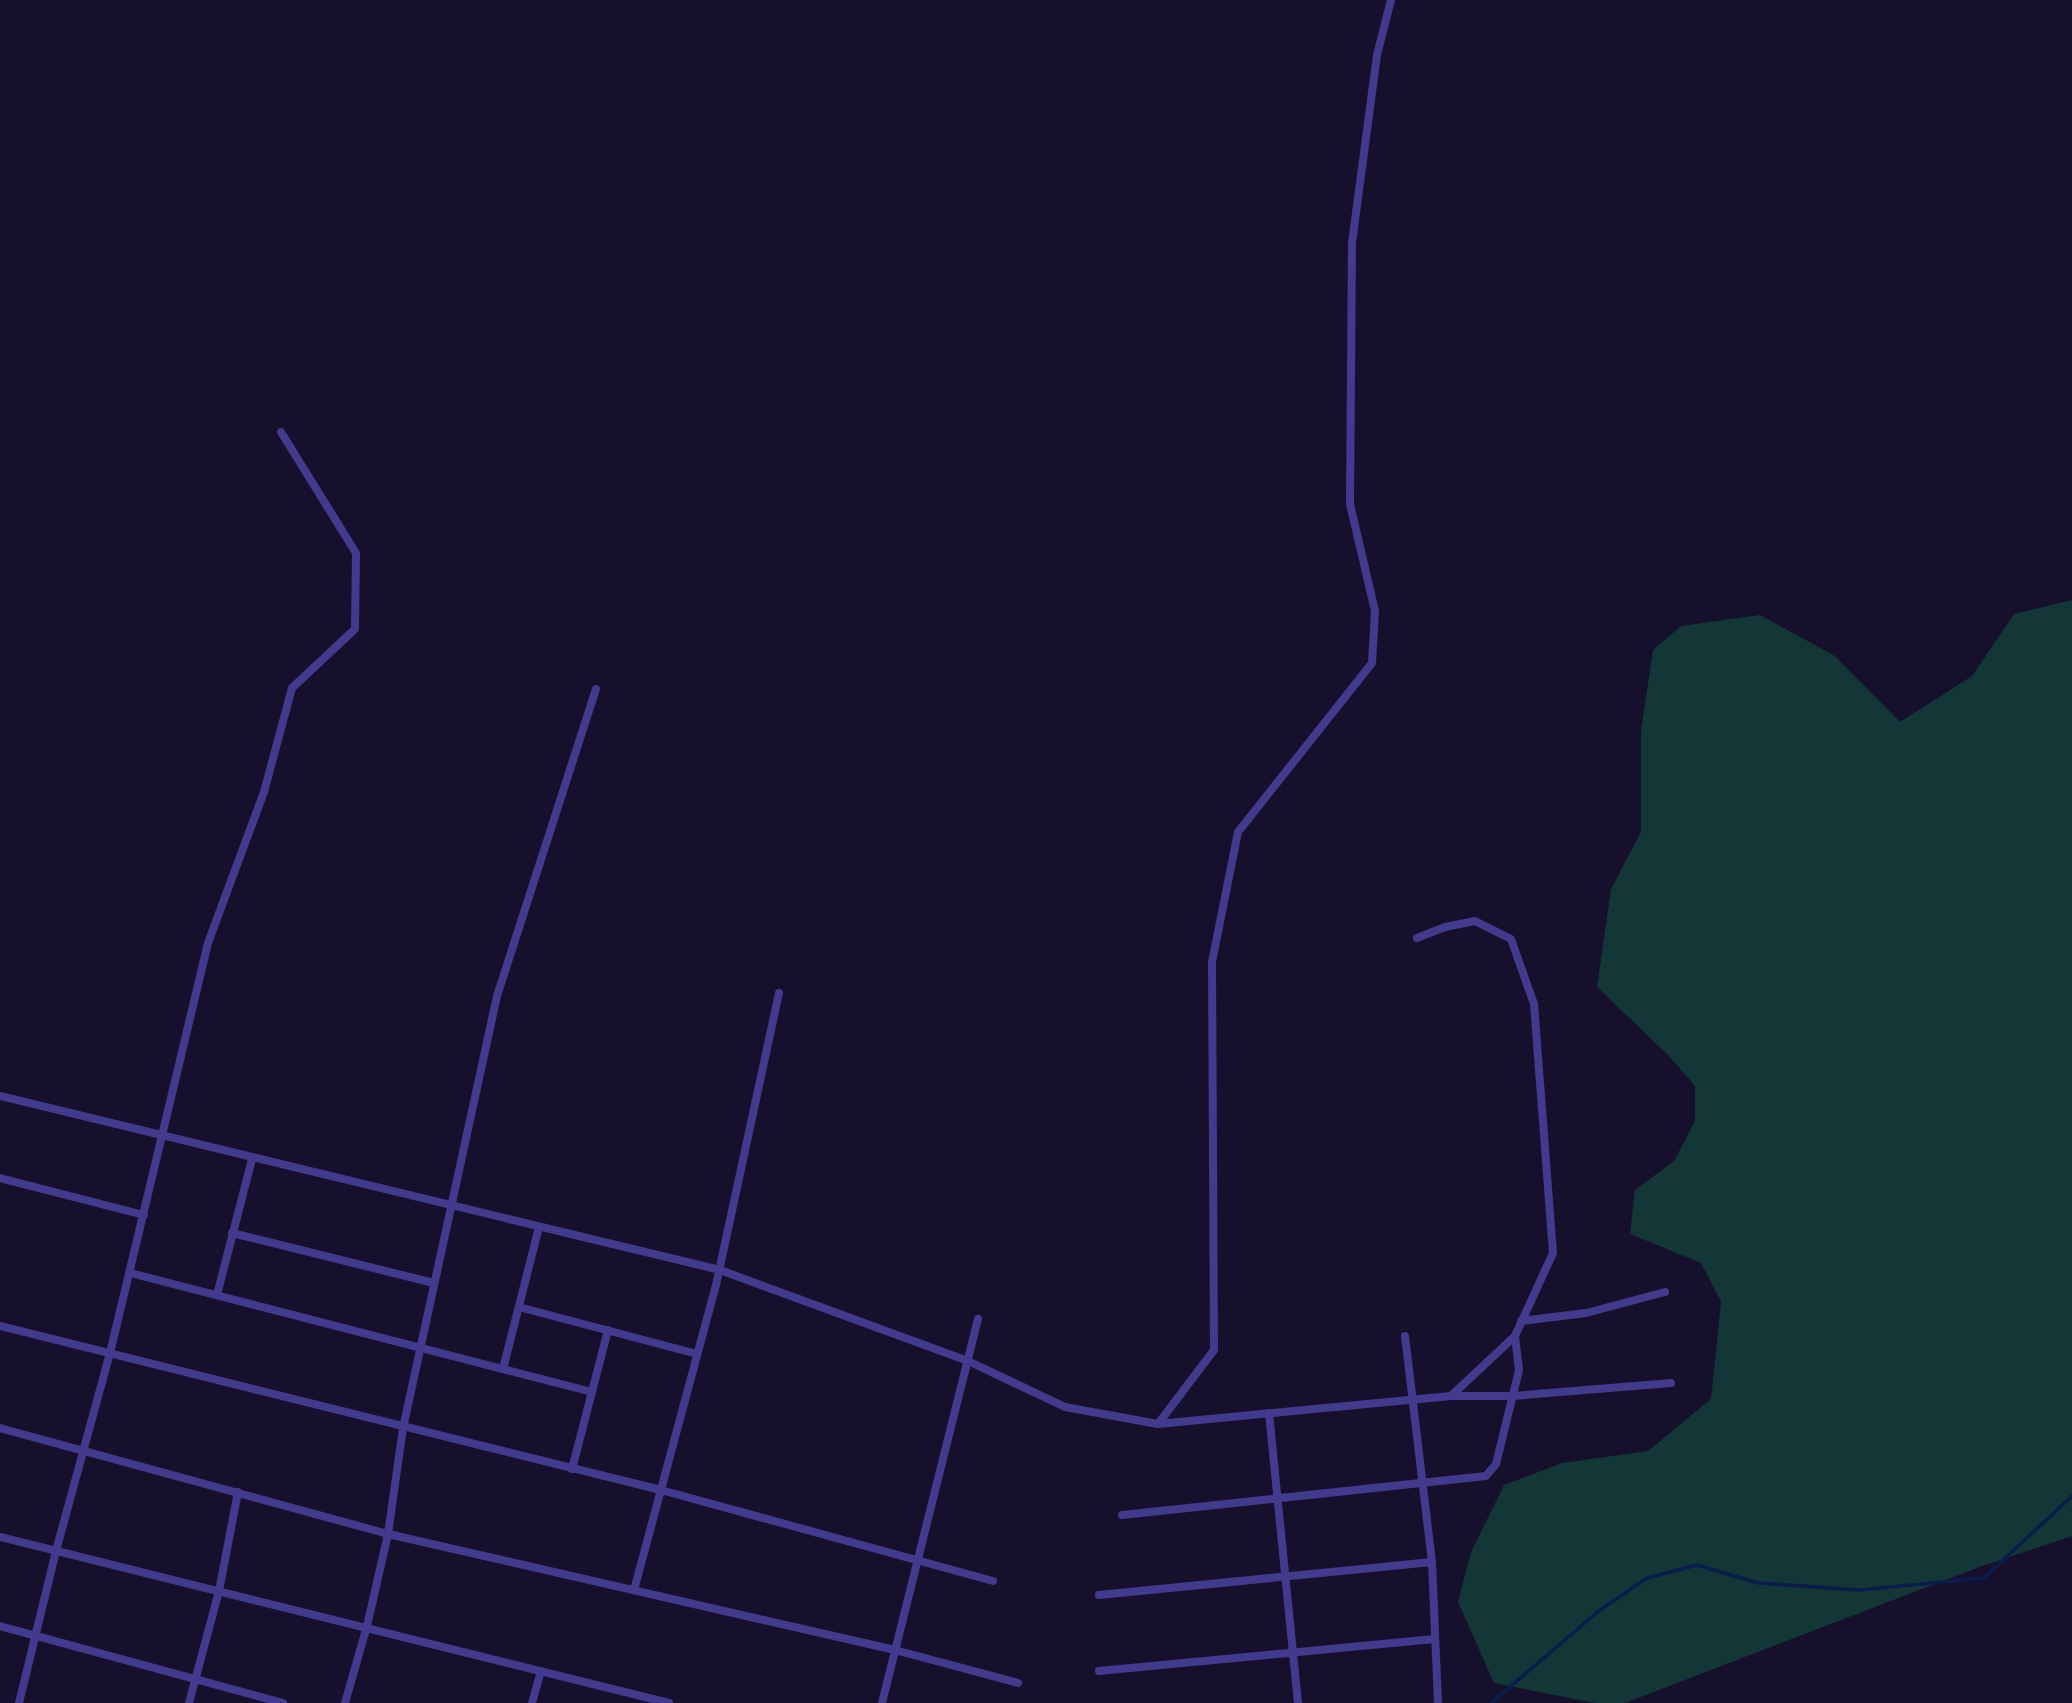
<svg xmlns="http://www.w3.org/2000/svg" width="2072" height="1703" font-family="'Source Sans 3',sans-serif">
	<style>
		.green { fill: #133637 }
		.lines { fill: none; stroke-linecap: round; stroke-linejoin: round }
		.stream { stroke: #091d4d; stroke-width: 3.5 }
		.street { stroke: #423a8d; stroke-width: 8 }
	</style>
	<rect width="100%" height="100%" fill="#17102c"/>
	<polygon class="green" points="2072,600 2072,1536 1982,1566 1625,1703 1595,1703 1494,1683 1458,1602 1471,1552 1504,1485 1562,1463 1648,1451 1711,1399 1721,1302 1701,1263 1630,1234 1635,1190 1674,1161 1695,1121 1695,1086 1668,1055 1597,987 1611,889 1641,832 1641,731 1653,650 1681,626 1760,615 1835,656 1900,722 1972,676 2014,614"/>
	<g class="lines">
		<polyline class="stream" points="1491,1703 1600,1610 1647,1578 1697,1565 1758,1583 1860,1590 1984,1578 2072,1496"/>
		<g class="street">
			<polyline points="0,1096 720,1270 968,1361 1065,1407 1158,1424 1214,1350 1212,962 1238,832 1372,663 1375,611 1350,504 1352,243 1377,55 1391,0"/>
			<polyline points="0,1178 144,1215"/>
			<polyline points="232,1233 434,1283"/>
			<polyline points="130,1273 592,1392"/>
			<polyline points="217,1295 252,1159"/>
			<polyline points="519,1307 697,1354"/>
			<polyline points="1521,1321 1586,1313 1665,1292"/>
			<polyline points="0,1326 661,1490 993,1581"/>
			<polyline points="1405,1336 1432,1562 1438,1703"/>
			<polyline points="503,1369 539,1227"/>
			<polyline points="1451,1396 1515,1336"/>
			<polyline points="1269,1413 1298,1703"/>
			<polyline points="1158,1424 1451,1396 1513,1396 1671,1383"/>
			<polyline points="0,1428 388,1534 895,1650 1018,1683"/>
			<polyline points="572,1469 608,1330"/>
			<polyline points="1122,1515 1486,1476 1496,1464 1519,1370 1515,1336 1553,1253 1534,1004 1511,939 1475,921 1445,927 1417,938"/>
			<polyline points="0,1537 669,1703"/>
			<polyline points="634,1590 716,1285 779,993"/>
			<polyline points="1099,1595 1432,1562"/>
			<polyline points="0,1626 283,1703"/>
			<polyline points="1099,1671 1434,1639"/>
			<polyline points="19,1703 56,1551 110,1353 208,943 264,792 292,688 355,629 356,553 281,432"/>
			<polyline points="189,1703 219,1591 238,1492"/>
			<polyline points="345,1703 367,1626 388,1534 403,1428 497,996 596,689"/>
			<polyline points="532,1703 541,1671"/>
			<polyline points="882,1703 978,1319"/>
		</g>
	</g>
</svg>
